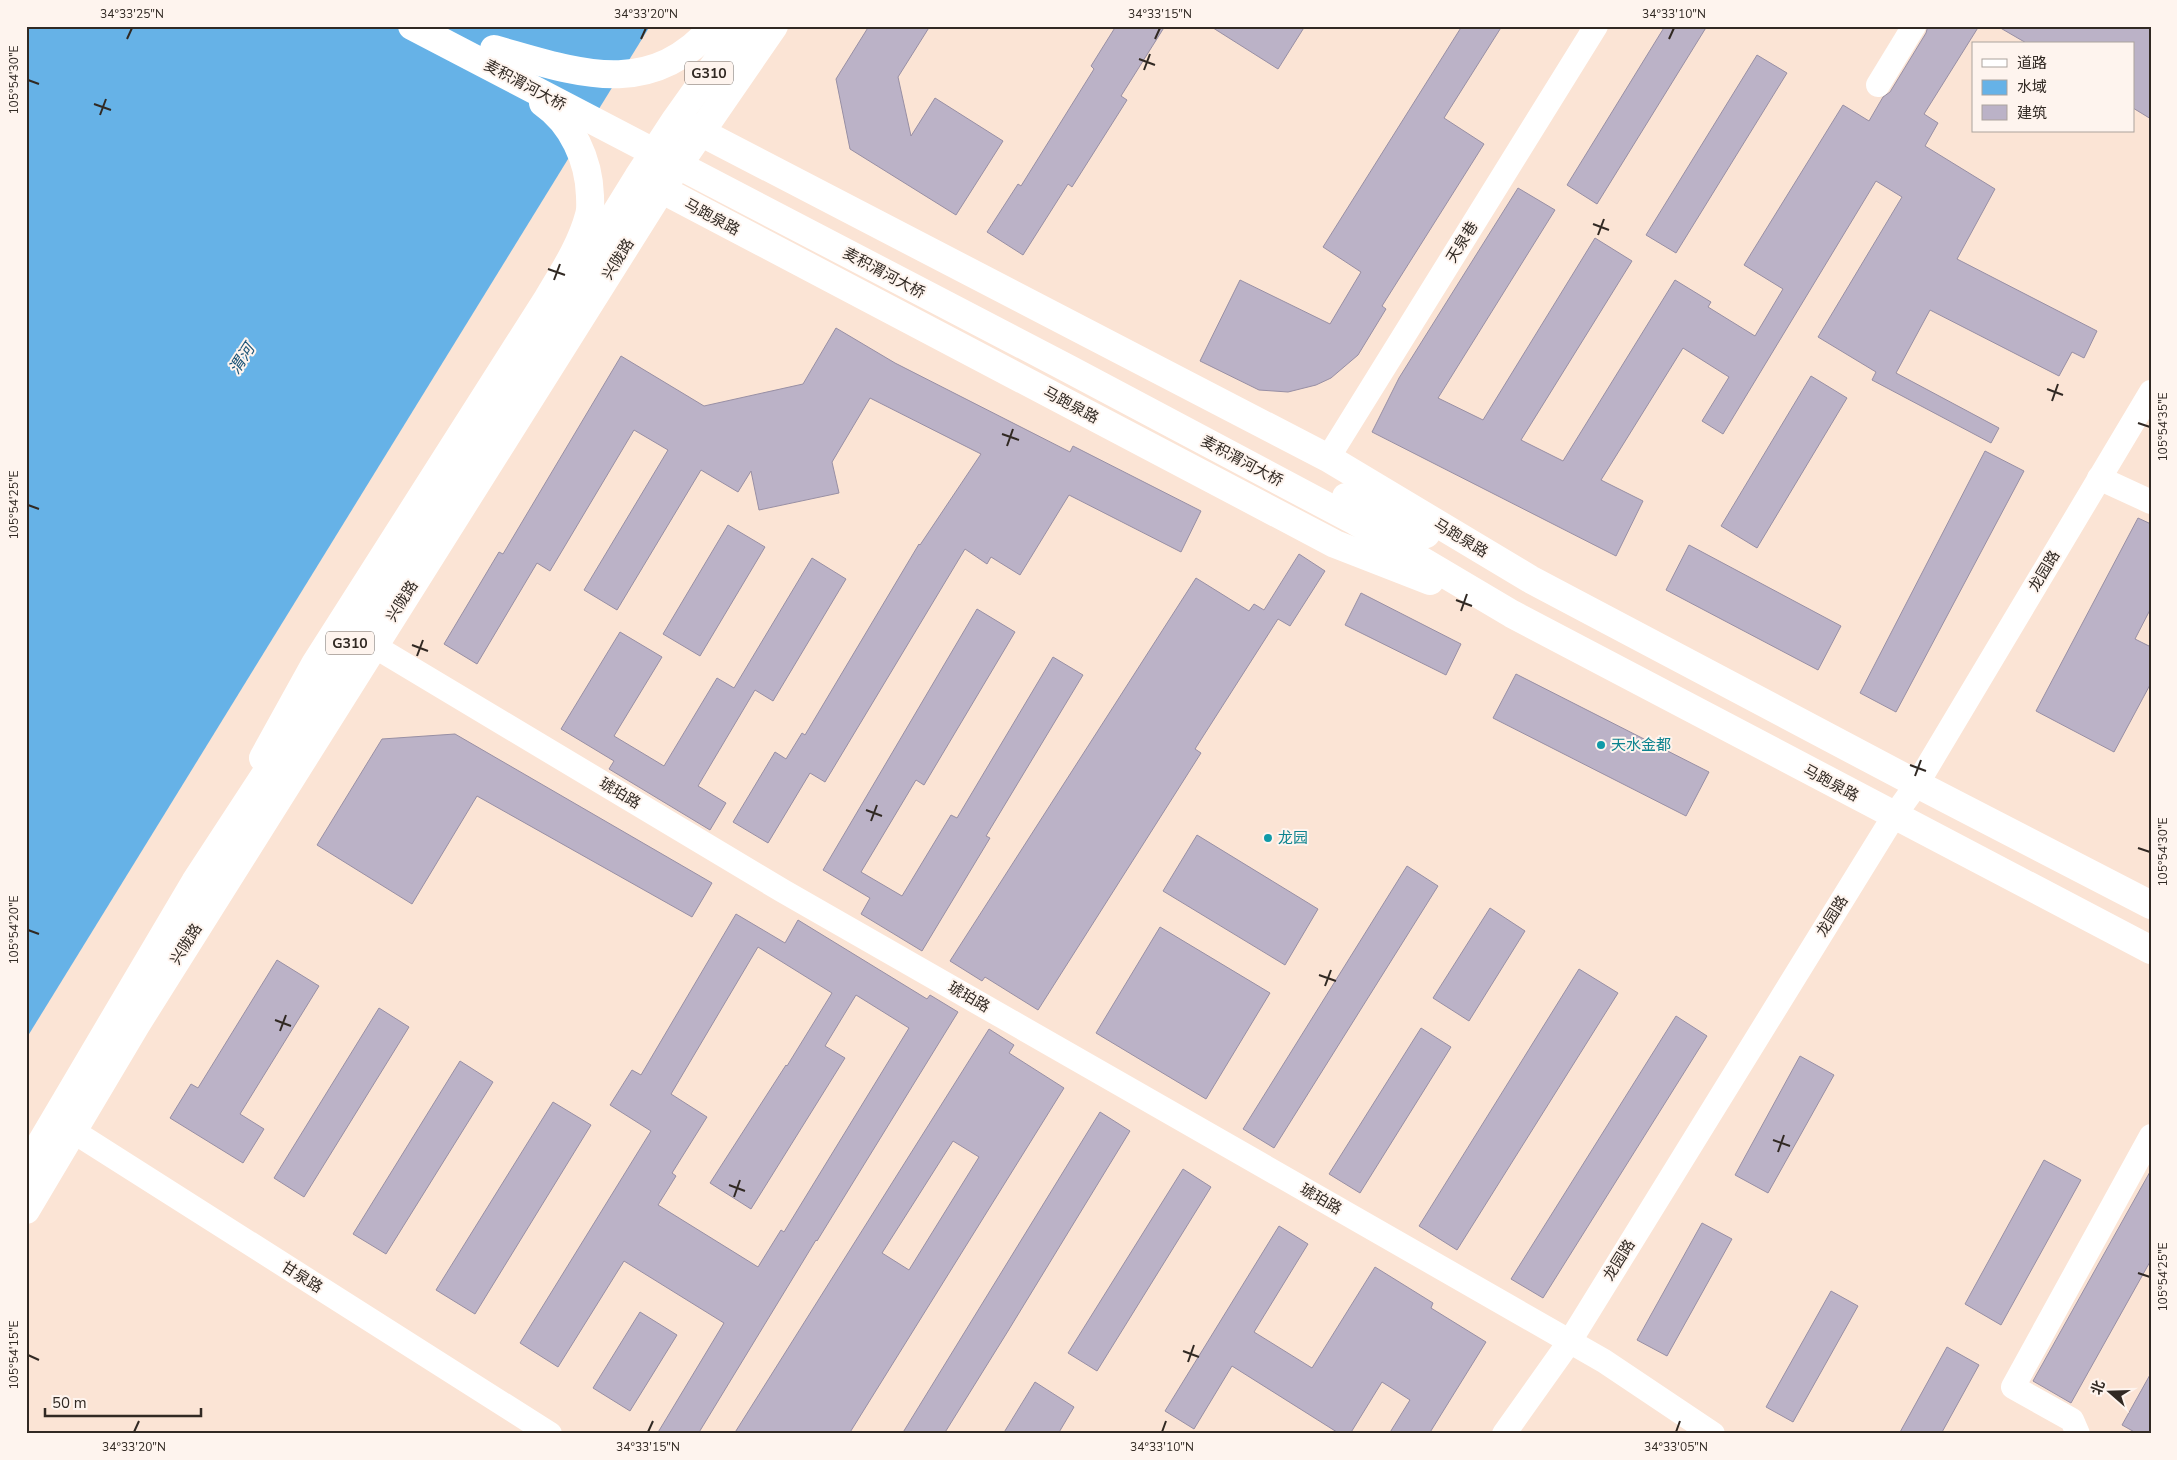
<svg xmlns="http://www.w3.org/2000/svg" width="2177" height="1460" font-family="'Nunito Sans','Noto Sans SC',sans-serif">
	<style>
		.water { fill: #66b2e7 }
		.building { fill: #bbb2c7; stroke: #988fa4; fill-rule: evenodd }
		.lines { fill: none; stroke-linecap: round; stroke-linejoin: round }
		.street { stroke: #fff; stroke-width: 24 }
		.primary { stroke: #fff; stroke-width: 28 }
		.highway { stroke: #fff; stroke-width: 28 }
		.ticks { fill: none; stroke: #312923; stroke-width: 2 }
		.culture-dot { fill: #0f9aa8; stroke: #fef4ee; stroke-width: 2 }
		.labels { text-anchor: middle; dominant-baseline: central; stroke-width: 4; stroke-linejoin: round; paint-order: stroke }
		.shield { fill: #fef4ee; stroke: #6e6660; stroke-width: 1 }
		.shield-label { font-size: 14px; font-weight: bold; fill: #312923 }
		.street-label { font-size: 15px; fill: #312923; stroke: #fef4ee }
		.culture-label { font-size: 15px; fill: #0d838f; stroke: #fef4ee; text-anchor: start }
		.water-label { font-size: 16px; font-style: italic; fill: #1a5376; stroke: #fef4ee }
		.neatline { fill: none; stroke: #312923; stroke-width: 2 }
		.ticks-label { font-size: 12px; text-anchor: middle; fill: #312923 }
	</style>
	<rect width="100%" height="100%" fill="#fbe4d5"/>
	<polygon class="water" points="26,26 650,26 26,1039"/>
	<g class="building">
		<polygon points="869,26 930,26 898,77 911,136 935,98 1003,141 956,215 850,149 836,79"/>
		<polygon points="1116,26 1165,26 1121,96 1127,100 1072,187 1068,184 1023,255 987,232 1018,184 1021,186 1094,69 1091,66"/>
		<polygon points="1210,26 1305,26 1278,69"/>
		<polygon points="1462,26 1502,26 1444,118 1484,144 1382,306 1386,309 1358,355 1331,378 1316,385 1288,392 1259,390 1200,361 1240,280 1330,324 1361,272 1323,247"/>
		<polygon points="1665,26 1707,26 1597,204 1567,185"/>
		<polygon points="1928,26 1979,26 1924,114 1938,123 1925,146 1995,189 1957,259 2097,331 2084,358 2072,352 2059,376 1930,310 1896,373 1999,428 1991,443 1872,380 1876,372 1818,337 1902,197 1876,181 1723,434 1702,421 1729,377 1683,348 1601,480 1643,501 1616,556 1372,432 1399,378 1518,188 1555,210 1438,398 1483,420 1595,238 1632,261 1521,440 1563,461 1675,280 1711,302 1708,307 1755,336 1783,289 1744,265 1843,105 1869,121 1883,97 1890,92 1926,33"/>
		<polygon points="1997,26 2151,26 2151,119 2133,108 2133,44 2028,44"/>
		<polygon points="1757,55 1787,73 1676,253 1646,235"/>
		<polygon points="836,328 895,363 1070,452 1073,446 1201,511 1181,552 1069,495 1020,575 991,557 987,564 965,549 825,782 810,773 768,843 733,822 775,752 786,759 802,733 805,735 919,544 920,545 981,454 870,398 832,462 839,493 759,510 751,471 738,492 701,470 617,610 584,590 668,450 634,430 550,571 537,563 477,664 444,644 499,552 503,554 621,356 704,406 803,384"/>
		<polygon points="1811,376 1847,398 1757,548 1721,526"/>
		<polygon points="1985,451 2024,471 1896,712 1860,693"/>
		<polygon points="2138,518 2151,524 2151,608 2135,639 2151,647 2151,683 2114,752 2036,711"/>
		<polygon points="728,525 765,547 700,656 663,634"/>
		<polygon points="1689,545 1841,626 1818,670 1666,590"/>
		<polygon points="1299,554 1325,571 1290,626 1278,619 1195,749 1201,753 1038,1010 985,977 982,981 950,961 1196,578 1249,611 1254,604 1264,610"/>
		<polygon points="812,558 846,579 773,701 755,690 698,786 726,803 710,830 609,769 614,761 561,729 620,632 662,657 614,736 664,766 717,678 734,688"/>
		<polygon points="1361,593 1461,644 1446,675 1345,625"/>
		<polygon points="977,609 1015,632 924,785 916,780 861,872 902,896 951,815 957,818 1053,657 1083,675 986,836 990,838 922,951 861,914 870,898 823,870"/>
		<polygon points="1516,674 1709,772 1686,816 1493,718"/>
		<polygon points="455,734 712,883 692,917 477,796 412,904 317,845 382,739"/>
		<polygon points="1197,835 1318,909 1285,965 1163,891"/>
		<polygon points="1407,866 1438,886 1274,1148 1243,1129"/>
		<polygon points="1490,908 1525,931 1469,1021 1433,998"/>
		<path d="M736 914 785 943 798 920 927 999 930 995 958 1012 817 1241 816 1240 698 1434H657L724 1323 624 1261 558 1367 520 1343 651 1131 610 1105 632 1070 641 1075ZM758 947 832 993 787 1066 786 1065 710 1183 751 1209 845 1058 825 1046 856 995 909 1028 784 1232 781 1230 758 1267 658 1205 676 1176 672 1173 707 1117 671 1094Z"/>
		<polygon points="1160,927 1270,993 1206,1099 1096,1033"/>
		<polygon points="277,960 319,986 240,1114 264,1129 243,1163 170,1118 191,1084 198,1088"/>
		<polygon points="1579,969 1618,993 1457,1250 1419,1226"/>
		<polygon points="379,1008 409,1027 304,1197 274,1178"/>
		<polygon points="1676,1016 1707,1036 1543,1298 1511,1279"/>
		<polygon points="1421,1028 1451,1047 1360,1193 1329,1174"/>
		<path d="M989 1029 1014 1045 1009 1053 1064 1088 849 1434H734ZM953 1141 979 1157 909 1270 882 1253Z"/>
		<polygon points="1800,1056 1834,1075 1768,1193 1735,1175"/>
		<polygon points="460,1061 493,1082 386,1254 353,1234"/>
		<polygon points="553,1102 591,1125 475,1314 436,1290"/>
		<polygon points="1100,1112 1130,1131 1008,1331 944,1434 902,1434"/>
		<polygon points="2044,1160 2081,1180 2001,1325 1965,1304"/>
		<polygon points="1183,1169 1211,1187 1097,1371 1068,1353"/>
		<polygon points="2151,1170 2151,1260 2071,1403 2033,1381"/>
		<polygon points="1702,1223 1732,1239 1667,1356 1637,1340"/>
		<polygon points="1279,1226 1308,1244 1254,1332 1312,1368 1375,1267 1433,1303 1431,1308 1486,1342 1429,1434 1389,1434 1410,1400 1382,1382 1350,1434 1340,1434 1232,1366 1194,1429 1165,1411"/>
		<polygon points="1831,1291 1858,1306 1793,1422 1766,1407"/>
		<polygon points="640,1312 677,1335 630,1411 593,1388"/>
		<polygon points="1947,1347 1979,1365 1941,1434 1899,1434"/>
		<polygon points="2151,1373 2151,1434 2138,1434 2122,1425"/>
		<polygon points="1035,1382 1074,1407 1058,1434 1003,1434"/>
	</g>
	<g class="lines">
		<g class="street">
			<polyline points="1878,85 1914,26"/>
			<polyline points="1328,458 1596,26"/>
			<polyline points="2099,478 2151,502"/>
			<polyline points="374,646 783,891 1604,1361 1713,1434"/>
			<polyline points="57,1121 550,1434"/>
			<polyline points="1504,1434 1570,1341 1894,816 1917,784 2151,392"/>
			<polyline points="2078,1434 2072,1420 2013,1387 2151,1136"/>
		</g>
		<g class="primary">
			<polyline points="412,26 1069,369 1355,521 1512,614 2151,950"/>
			<path d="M494 49C576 72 649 101 714 26"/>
			<polyline points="679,121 1328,458 1530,579 1917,784 2151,905"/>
			<polyline points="640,178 1335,544 1430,581"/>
			<polyline points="1346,497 1426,534"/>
			<path d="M263 758 315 664 548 298C564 271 581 245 589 215 591 209 590 202 590 196 589 160 572 123 543 103"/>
		</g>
		<g class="highway">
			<polyline points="26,1168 195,882 331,674 638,177 676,119 742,26"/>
			<polyline points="26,1210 136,1025 661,190 774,26"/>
		</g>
	</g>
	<path class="ticks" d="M127 39 132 28M641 39 646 28M1155 39 1160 28M1669 39 1674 28M1139 59 1155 65M1144 70 1150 54M28 80 39 84M94 104 111 110M100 115 106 99M1593 224 1609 230M1598 235 1604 219M548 269 565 275M554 280 560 264M2047 389 2063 395M2052 401 2058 384M2138 423 2150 427M1002 434 1019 440M1007 446 1013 429M28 505 39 509M1456 600 1472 606M1461 611 1467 594M412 645 428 651M417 656 423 640M1910 765 1926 771M1915 776 1921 760M866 810 882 816M871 821 877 805M2138 848 2150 852M28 930 39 934M1319 975 1336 981M1325 986 1331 970M275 1020 291 1026M280 1031 286 1015M1773 1140 1790 1146M1778 1152 1784 1135M729 1185 745 1191M734 1197 740 1180M2138 1273 2150 1277M1183 1351 1199 1357M28 1355 39 1360M1188 1362 1194 1345M134 1432 139 1421M648 1432 653 1421M1162 1432 1166 1421M1676 1432 1680 1421"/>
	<g class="culture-dot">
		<circle cx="1601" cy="745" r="5"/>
		<circle cx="1268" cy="838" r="5"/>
	</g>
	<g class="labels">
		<g class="shield">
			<rect x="685" y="61.5" width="48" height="23" rx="4"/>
			<rect x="326" y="631.5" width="48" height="23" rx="4"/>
		</g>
		<g class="shield-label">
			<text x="709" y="73">G310</text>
			<text x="350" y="643">G310</text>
		</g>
		<g class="street-label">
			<text transform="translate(525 85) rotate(28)">麦积渭河大桥</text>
			<text transform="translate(712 217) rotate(28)">马跑泉路</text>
			<text transform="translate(1462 242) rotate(-58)">天泉巷</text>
			<text transform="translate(618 259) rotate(-58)">兴陇路</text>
			<text transform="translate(884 273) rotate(28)">麦积渭河大桥</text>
			<text transform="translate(1071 405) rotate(28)">马跑泉路</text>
			<text transform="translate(1242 461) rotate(28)">麦积渭河大桥</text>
			<text transform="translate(1461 538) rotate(31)">马跑泉路</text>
			<text transform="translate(2044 571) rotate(-59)">龙园路</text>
			<text transform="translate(402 601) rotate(-58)">兴陇路</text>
			<text transform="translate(1831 783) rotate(28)">马跑泉路</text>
			<text transform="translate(620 793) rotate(31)">琥珀路</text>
			<text transform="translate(1832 916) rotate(-58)">龙园路</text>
			<text transform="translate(186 944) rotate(-58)">兴陇路</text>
			<text transform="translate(969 997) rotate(30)">琥珀路</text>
			<text transform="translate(1321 1199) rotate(30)">琥珀路</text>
			<text transform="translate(1619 1260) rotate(-58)">龙园路</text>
			<text transform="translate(302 1277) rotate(32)">甘泉路</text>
		</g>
		<g class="culture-label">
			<text x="1611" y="745">天水金都</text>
			<text x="1278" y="838">龙园</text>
		</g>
		<g class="water-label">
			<text transform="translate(242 359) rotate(-57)">渭河</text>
		</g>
	</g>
	<rect width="2177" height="1460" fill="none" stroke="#fef4ee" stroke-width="55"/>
	<rect x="1972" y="42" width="162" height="90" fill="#fef4ee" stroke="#aca39d"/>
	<rect x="1982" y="59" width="25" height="8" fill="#ffffff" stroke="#aca39d"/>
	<text x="2017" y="68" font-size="15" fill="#312923">道路</text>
	<rect x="1982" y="80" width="25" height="15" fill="#66b2e7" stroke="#aca39d"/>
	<text x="2017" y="92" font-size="15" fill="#312923">水域</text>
	<rect x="1982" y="105" width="25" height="15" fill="#bbb2c7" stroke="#aca39d"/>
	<text x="2017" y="118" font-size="15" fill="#312923">建筑</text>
	<g transform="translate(2110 1392) rotate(290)" stroke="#fef4ee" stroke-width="4" paint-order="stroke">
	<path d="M0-4L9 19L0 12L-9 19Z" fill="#312923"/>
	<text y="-8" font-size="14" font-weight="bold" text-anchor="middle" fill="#312923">北</text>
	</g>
	<path d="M45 1408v8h156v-8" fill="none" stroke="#312923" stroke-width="2.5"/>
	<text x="52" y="1408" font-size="15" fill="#312923" stroke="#fef4ee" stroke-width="4" paint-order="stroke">50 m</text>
	<rect x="28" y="28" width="2122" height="1404" class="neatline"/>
	<g class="ticks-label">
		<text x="132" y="18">34°33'25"N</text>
		<text x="646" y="18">34°33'20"N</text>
		<text x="1160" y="18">34°33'15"N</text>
		<text x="1674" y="18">34°33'10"N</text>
		<text transform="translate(14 80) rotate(-90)" y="4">105°54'30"E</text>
		<text transform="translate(2163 427) rotate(-90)" y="4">105°54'35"E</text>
		<text transform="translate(14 505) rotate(-90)" y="4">105°54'25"E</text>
		<text transform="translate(2163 852) rotate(-90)" y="4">105°54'30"E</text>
		<text transform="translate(14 930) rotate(-90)" y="4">105°54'20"E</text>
		<text transform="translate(2163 1277) rotate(-90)" y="4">105°54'25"E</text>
		<text transform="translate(14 1355) rotate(-90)" y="4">105°54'15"E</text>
		<text x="134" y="1451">34°33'20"N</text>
		<text x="648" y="1451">34°33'15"N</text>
		<text x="1162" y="1451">34°33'10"N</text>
		<text x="1676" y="1451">34°33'05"N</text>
	</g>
</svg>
